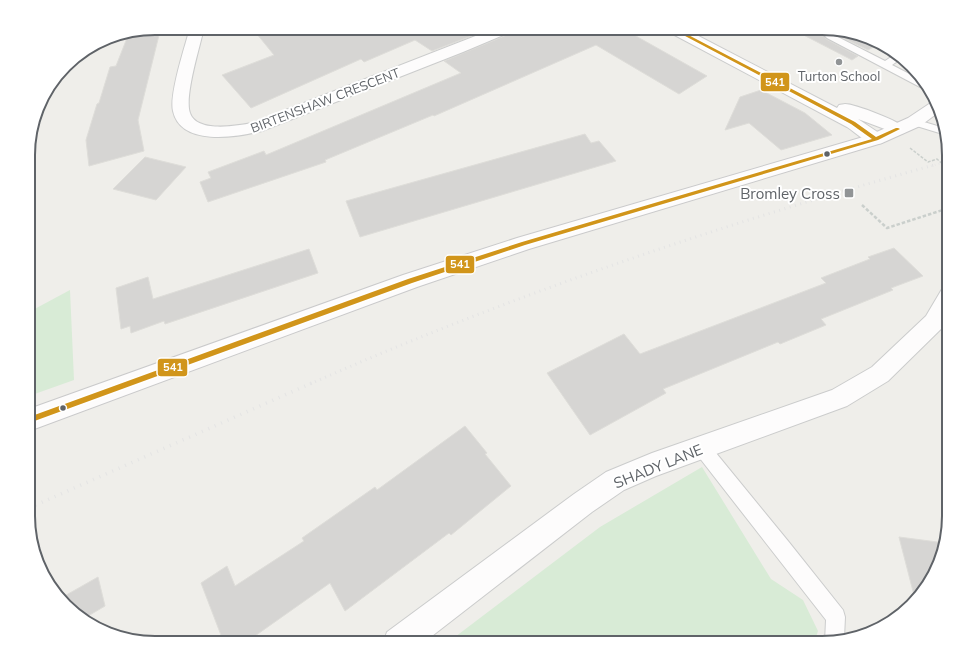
<svg xmlns="http://www.w3.org/2000/svg" width="977" height="671" font-family="Mulish,sans-serif">
	<style>
		.green { fill: #d8ebd6 }
		.building { fill: #d6d5d3; stroke: #deddd9 }
		.lines { fill: none; stroke-linecap: round; stroke-linejoin: round }
		.service-casing { stroke: #cbcccc; stroke-width: 2 }
		.minor-casing { stroke: #cbcccc; stroke-width: 2 }
		.tertiary-casing { stroke: #cbcccc; stroke-width: 2 }
		.secondary-casing { stroke: #cacacb; stroke-width: 2 }
		.path-far1 { stroke: #cacfcc; stroke-width: 1.5; stroke-dasharray: 3 1.5; stroke-linecap: butt }
		.path { stroke: #cacfcc; stroke-width: 2.5; stroke-dasharray: 3.5 2; stroke-linecap: butt }
		.service { fill: #fdfcfc; fill-rule: evenodd }
		.minor { fill: #fdfcfc; fill-rule: evenodd }
		.tertiary { fill: #fdfcfc; fill-rule: evenodd }
		.secondary { fill: #fdfcfc; fill-rule: evenodd }
		.rail-far2 { stroke: #e4e4e4; stroke-width: 2; stroke-dasharray: 0.5 3.5; stroke-linecap: butt }
		.rail-far1 { stroke: #e4e4e4; stroke-width: 3; stroke-dasharray: 1 4.5; stroke-linecap: butt }
		.rail { stroke: #e4e4e4; stroke-width: 3.5; stroke-dasharray: 1 6; stroke-linecap: butt }
		.bus-1-casing { stroke: #fff; stroke-width: 3 }
		.bus-1 { fill: #d1951a; fill-rule: evenodd }
		.poi-dot { fill: #919496; stroke: #fff; stroke-width: 1.5 }
		.bus-dot { fill: #5f6368; stroke: #fff; stroke-width: 1.5 }
		.labels { text-anchor: middle; dominant-baseline: central; stroke-width: 4; stroke-linejoin: round; paint-order: stroke }
		.far-poi-label { font-size: 13px; fill: #5f6368; stroke: #fff }
		.far-street-label { font-size: 13px; fill: #5f6368; stroke: #fff }
		.poi-label { font-size: 15px; fill: #5f6368; stroke: #fff; text-anchor: end }
		.street-label { font-size: 15px; fill: #5f6368; stroke: #fff }
		.rim { fill: none; stroke: #5f6368; stroke-width: 2 }
		.line-badge { stroke: #fff; stroke-width: 1.5 }
		.badge-label { font-size: 11px; text-anchor: middle; font-weight: bold; fill: #fff }
	</style>
	<rect width="100%" height="100%" fill="#efeeea"/>
	<g class="green">
		<polygon points="70,290 74,380 29,396 29,312"/>
		<polygon points="702,467 771,579 803,600 818,631 814,643 447,643 600,527"/>
	</g>
	<g class="building">
		<polygon points="252,28 492,28 432,51 415,40 364,62 361,59 251,108 222,75 274,55"/>
		<polygon points="516,28 633,28 627,31 707,76 679,94 596,45 434,116 433,115 325,160 326,162 208,202 200,182 211,178 208,172 264,151 266,155 461,73 444,61 514,32"/>
		<polygon points="790,28 830,28 863,35 879,44 868,50 831,32 824,35 826,39 858,56 852,60"/>
		<polygon points="160,31 138,120 144,151 89,166 86,140 97,104 99,103 110,67 116,66 129,33"/>
		<polygon points="761,90 805,113 832,135 781,150 749,123 725,130 740,97"/>
		<polygon points="585,134 591,143 599,141 616,161 360,237 346,201"/>
		<polygon points="145,157 186,167 156,200 113,189"/>
		<polygon points="894,248 923,276 891,288 893,290 821,319 826,325 780,344 778,342 663,389 666,393 590,435 547,373 624,334 640,354 826,283 821,278 870,259 868,257"/>
		<polygon points="309,249 318,273 165,324 164,321 131,333 130,326 121,329 116,288 148,277 153,299"/>
		<polygon points="465,426 487,453 485,454 511,486 451,535 449,533 345,611 330,583 245,643 224,643 201,583 227,566 235,586 304,541 302,538 375,487 377,490"/>
		<polygon points="899,537 945,543 942,557 923,593 915,599"/>
		<polygon points="98,577 105,606 83,619 78,617 61,598"/>
	</g>
	<g class="lines">
		<defs>
			<g id="service">
				<polygon points="830,33 885,61 897,53 902,58 892,65 919,79 926,87 920,87 827,38 825,36 827,34"/>
				<polygon points="914,119 944,128 946,135 910,124 909,122"/>
				<polygon points="701,439 707,442 788,541 843,610 845,617 844,638 825,642 826,620 695,452 693,447 695,442"/>
			</g>
			<g id="minor">
				<path d="M190 28H204C200 46 184 97 190 113 197 133 236 126 252 123L496 28H515L513 31 463 52 262 131C237 137 181 147 173 111 169 95 185 46 190 28Z"/>
				<polygon points="949,287 949,315 942,328 888,381 847,406 656,476 624,490 592,512 423,643 383,643 387,632 574,494 606,472 652,453 832,390 872,367 926,316 942,289"/>
			</g>
			<path id="tertiary" d="M665 28H683L837 108 839 105C840 105 844 104 845 104 855 104 902 122 906 129L904 133 898 134 858 119 882 135 884 139 882 143C869 147 858 134 847 127L667 31Z"/>
			<polygon id="secondary" points="936,101 939,112 920,126 882,143 529,249 417,287 29,431 29,409 403,275 517,238 870,135 908,118 932,102"/>
		</defs>
		<use href="#service" class="service-casing"/>
		<use href="#minor" class="minor-casing"/>
		<use href="#tertiary" class="tertiary-casing"/>
		<use href="#secondary" class="secondary-casing"/>
		<polyline class="path-far1" points="910,148 928,162 937,159 945,166"/>
		<g class="path">
			<polyline points="944,165 949,170"/>
			<polyline points="862,205 887,228 949,208"/>
		</g>
		<use href="#service" class="service"/>
		<use href="#minor" class="minor"/>
		<use href="#tertiary" class="tertiary"/>
		<use href="#secondary" class="secondary"/>
		<polyline class="rail-far2" points="931,166 949,161"/>
		<path class="rail-far1" d="M310 384C511 295 722 224 934 165"/>
		<polyline class="rail" points="29,508 312,383"/>
		<defs>
			<polygon id="bus-1" points="670,28 675,28 855,122 876,137 896,128 898,128 900,129 878,140 525,245 412,283 29,423 29,417 408,279 522,242 872,139 851,124"/>
		</defs>
		<use href="#bus-1" class="bus-1-casing"/>
		<use href="#bus-1" class="bus-1"/>
	</g>
	<g class="poi-dot">
		<circle cx="839" cy="62" r="4"/>
		<rect x="844" y="188" width="10" height="10" rx="2"/>
	</g>
	<g class="bus-dot">
		<circle cx="827" cy="154" r="3.5"/>
		<circle cx="63" cy="408" r="3.5"/>
	</g>
	<g class="labels">
		<g class="far-poi-label">
			<text x="839" y="76">Turton School</text>
		</g>
		<g class="far-street-label">
			<text transform="translate(325 100) rotate(-21)">BIRTENSHAW CRESCENT</text>
		</g>
		<g class="poi-label">
			<text x="840" y="193">Bromley Cross</text>
		</g>
		<g class="street-label">
			<text transform="translate(658 466) rotate(-22)">SHADY LANE</text>
		</g>
	</g>
	<path d="M0 0H977V671H0ZM155 35H822A120 120 0 0 1 942 155V516A120 120 0 0 1 822 636H155A120 120 0 0 1 35 516V155A120 120 0 0 1 155 35Z" fill="#fff" fill-rule="evenodd"/>
	<path class="rim" d="M155 35H822A120 120 0 0 1 942 155V516A120 120 0 0 1 822 636H155A120 120 0 0 1 35 516V155A120 120 0 0 1 155 35Z"/>
	<g class="line-badge">
		<rect x="760" y="72" width="30" height="20" rx="4" fill="#d1951a"/>
		<rect x="445" y="255" width="30" height="19" rx="4" fill="#d1951a"/>
		<rect x="157" y="358" width="31" height="19" rx="4" fill="#d1951a"/>
	</g>
	<g class="badge-label">
		<text x="775" y="86">541</text>
		<text x="460" y="268">541</text>
		<text x="173" y="371">541</text>
	</g>
</svg>
